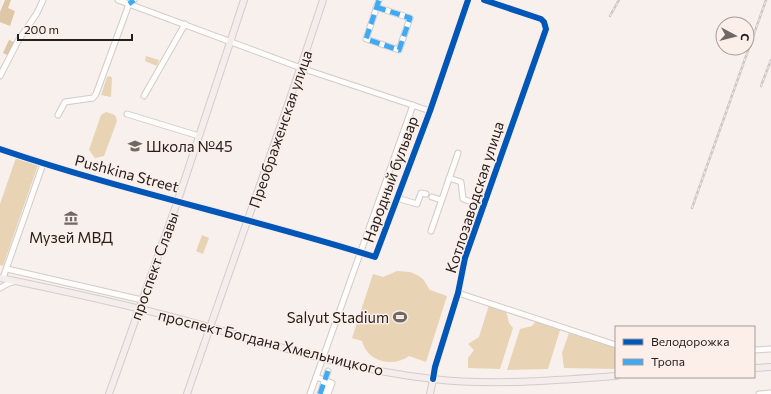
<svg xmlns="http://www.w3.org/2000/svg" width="771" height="394" font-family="Commissioner,sans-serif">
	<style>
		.green { fill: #e8d3b4 }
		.forest { fill: #ddc7a6 }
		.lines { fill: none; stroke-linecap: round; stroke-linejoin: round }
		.minor-casing { stroke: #d1ccc9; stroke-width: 7 }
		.major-casing { stroke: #d1cdcc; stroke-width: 8 }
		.minor { stroke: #fefdfc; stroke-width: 5 }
		.major { stroke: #f5edeb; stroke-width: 6 }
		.rail-casing { stroke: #cac8c7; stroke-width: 2.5 }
		.rail { stroke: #fceee9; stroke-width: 1; stroke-dasharray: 3; stroke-linecap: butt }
		.quiet { stroke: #3fa9f5; stroke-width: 5; stroke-dasharray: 10 5; stroke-linecap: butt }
		.cycleway-casing { stroke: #fceee9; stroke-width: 8 }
		.cycleway { stroke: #0057b8; stroke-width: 6 }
		.labels { text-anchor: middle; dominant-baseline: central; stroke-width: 3; stroke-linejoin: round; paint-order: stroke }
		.street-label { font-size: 15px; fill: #25201e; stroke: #fceee9 }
		.poi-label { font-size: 15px; fill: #25201e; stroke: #fceee9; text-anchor: start }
	</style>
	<rect width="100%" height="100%" fill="#f8f0ed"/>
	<g class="green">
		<polygon points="146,56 159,60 157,66 145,61"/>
		<polygon points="110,76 112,78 111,97 101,95 107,77"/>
		<polygon points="106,112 115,115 117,121 104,156 95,158 89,150 101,115"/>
		<polygon points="16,158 38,165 3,266 0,265 0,204"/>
		<polygon points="202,235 209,238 203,254 196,251"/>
		<path d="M397 271 410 272 417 275 423 279 430 290 447 296 426 362 409 356C393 368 367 362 362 341L352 338 373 274 383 277Z"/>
		<polygon points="489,305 506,311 509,323 513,328 500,369 468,368 468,358 474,350 468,344 479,337"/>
		<polygon points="536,321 560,330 548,369 507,370 520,329 532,326"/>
		<polygon points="569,333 616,348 616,369 564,368 562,353"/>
	</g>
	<g class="forest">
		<polygon points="5,0 11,0 8,8 15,11 10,26 0,22 0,12"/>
		<polygon points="9,40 16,43 9,56 3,53"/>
	</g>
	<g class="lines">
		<defs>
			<g id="minor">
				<polyline points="118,0 301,68 430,111"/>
				<polyline points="376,7 410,18 399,50 366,39 379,0"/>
				<polyline points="0,76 18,41 37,13 43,0"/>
				<polyline points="144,96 185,24"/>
				<polyline points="127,114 199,136"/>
				<polyline points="58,115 65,102 93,98 96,94 129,4 134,0"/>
				<path d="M0 149C123 191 251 218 375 257L430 111 468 0"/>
				<polyline points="449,178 461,182 463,199 483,206"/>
				<polyline points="432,197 441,200"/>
				<polyline points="397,198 417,204 421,193 426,194"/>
				<polyline points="431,231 458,153"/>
				<polyline points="7,269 142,300"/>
				<polyline points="3,278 43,164"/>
				<polyline points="0,288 9,283 13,282"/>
				<polyline points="458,293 616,345"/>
				<polyline points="754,350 771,349"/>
				<polyline points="316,377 332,383 328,394"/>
				<polyline points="433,379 435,367 458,293 465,258 546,29 544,22 541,19 484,0"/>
				<polyline points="310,394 413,105"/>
				<polyline points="320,394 328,371"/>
				<polyline points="324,394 327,386 324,382"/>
				<polyline points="759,394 771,393"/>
			</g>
			<g id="major">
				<path d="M0 278C64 291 128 305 191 322 270 344 351 370 433 379 494 386 555 380 616 376"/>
				<polyline points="754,368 771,367"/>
				<polyline points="109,394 178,200 244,0"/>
				<path d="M187 394C232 262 280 132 323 0"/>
				<polyline points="430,394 433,379"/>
			</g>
		</defs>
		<use href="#minor" class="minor-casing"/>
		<use href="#major" class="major-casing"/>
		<use href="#minor" class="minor"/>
		<use href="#major" class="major"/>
		<defs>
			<g id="rail">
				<polyline points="610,16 619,0"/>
				<polyline points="761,86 771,60"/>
				<polyline points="692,208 766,0"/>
			</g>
		</defs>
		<use href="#rail" class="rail-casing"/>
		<use href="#rail" class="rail"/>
		<g class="quiet">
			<polyline points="129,4 134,0"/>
			<polyline points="376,7 410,18 399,50 366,39 379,0"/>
			<polyline points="320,394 328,371"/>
		</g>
		<defs>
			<g id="cycleway">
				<path d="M0 149C123 191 251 218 375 257L430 111 468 0"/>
				<polyline points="433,379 435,367 458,293 465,258 546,29 544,22 541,19 484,0"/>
			</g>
		</defs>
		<use href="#cycleway" class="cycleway-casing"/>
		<use href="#cycleway" class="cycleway"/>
	</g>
	<defs>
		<symbol id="school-bare" viewBox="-9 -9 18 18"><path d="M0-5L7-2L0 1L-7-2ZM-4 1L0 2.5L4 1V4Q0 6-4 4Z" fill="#6f6966" stroke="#fceee9" stroke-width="2.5" paint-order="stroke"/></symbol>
		<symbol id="museum-bare" viewBox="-9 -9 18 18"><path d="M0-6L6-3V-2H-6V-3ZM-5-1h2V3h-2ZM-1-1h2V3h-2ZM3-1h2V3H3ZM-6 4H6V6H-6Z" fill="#6f6966" stroke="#fceee9" stroke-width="2.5" paint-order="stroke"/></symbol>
		<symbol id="stadium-bare" viewBox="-9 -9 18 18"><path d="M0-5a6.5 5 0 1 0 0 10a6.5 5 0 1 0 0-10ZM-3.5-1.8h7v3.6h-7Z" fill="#6f6966" stroke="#fceee9" stroke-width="2.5" paint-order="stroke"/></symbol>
	</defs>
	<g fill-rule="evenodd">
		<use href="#school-bare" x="125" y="136" width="20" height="20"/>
		<use href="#museum-bare" x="61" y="208" width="20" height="20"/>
		<use href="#stadium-bare" x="390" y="307" width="20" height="20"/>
	</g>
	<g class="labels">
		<g class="street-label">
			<text transform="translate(280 129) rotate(-71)">Преображенская улица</text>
			<text transform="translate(127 173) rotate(15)">Pushkina Street</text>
			<text transform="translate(390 179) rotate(-70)">Народный бульвар</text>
			<text transform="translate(474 197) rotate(-72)">Котлозаводская улица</text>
			<text transform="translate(154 266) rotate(-70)">проспект Славы</text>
			<text transform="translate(271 342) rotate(14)">проспект Богдана Хмельницкого</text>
		</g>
		<g class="poi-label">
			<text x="146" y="146">Школа №45</text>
			<text x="71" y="237" text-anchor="middle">Музей МВД</text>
			<text x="389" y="317" text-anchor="end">Salyut Stadium</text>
		</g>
	</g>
	<rect x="615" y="326" width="140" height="52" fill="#fceee9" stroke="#a69c98"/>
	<rect x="623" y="339" width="20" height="6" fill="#0057b8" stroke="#a69c98"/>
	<text x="651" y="346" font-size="12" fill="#25201e">Велодорожка</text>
	<rect x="623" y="359" width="20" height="6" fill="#3fa9f5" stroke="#a69c98"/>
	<text x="651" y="366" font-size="12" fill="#25201e">Тропа</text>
	<g transform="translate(735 36) rotate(97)"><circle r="19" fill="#fceee9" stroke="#a69c98"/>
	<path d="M0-3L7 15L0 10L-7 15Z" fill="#6f6966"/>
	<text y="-6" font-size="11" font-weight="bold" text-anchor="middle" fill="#25201e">С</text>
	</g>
	<path d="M18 34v6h114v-6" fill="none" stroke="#25201e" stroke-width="2"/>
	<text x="24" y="34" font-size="12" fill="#25201e" stroke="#fceee9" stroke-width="3" paint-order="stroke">200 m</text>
</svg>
